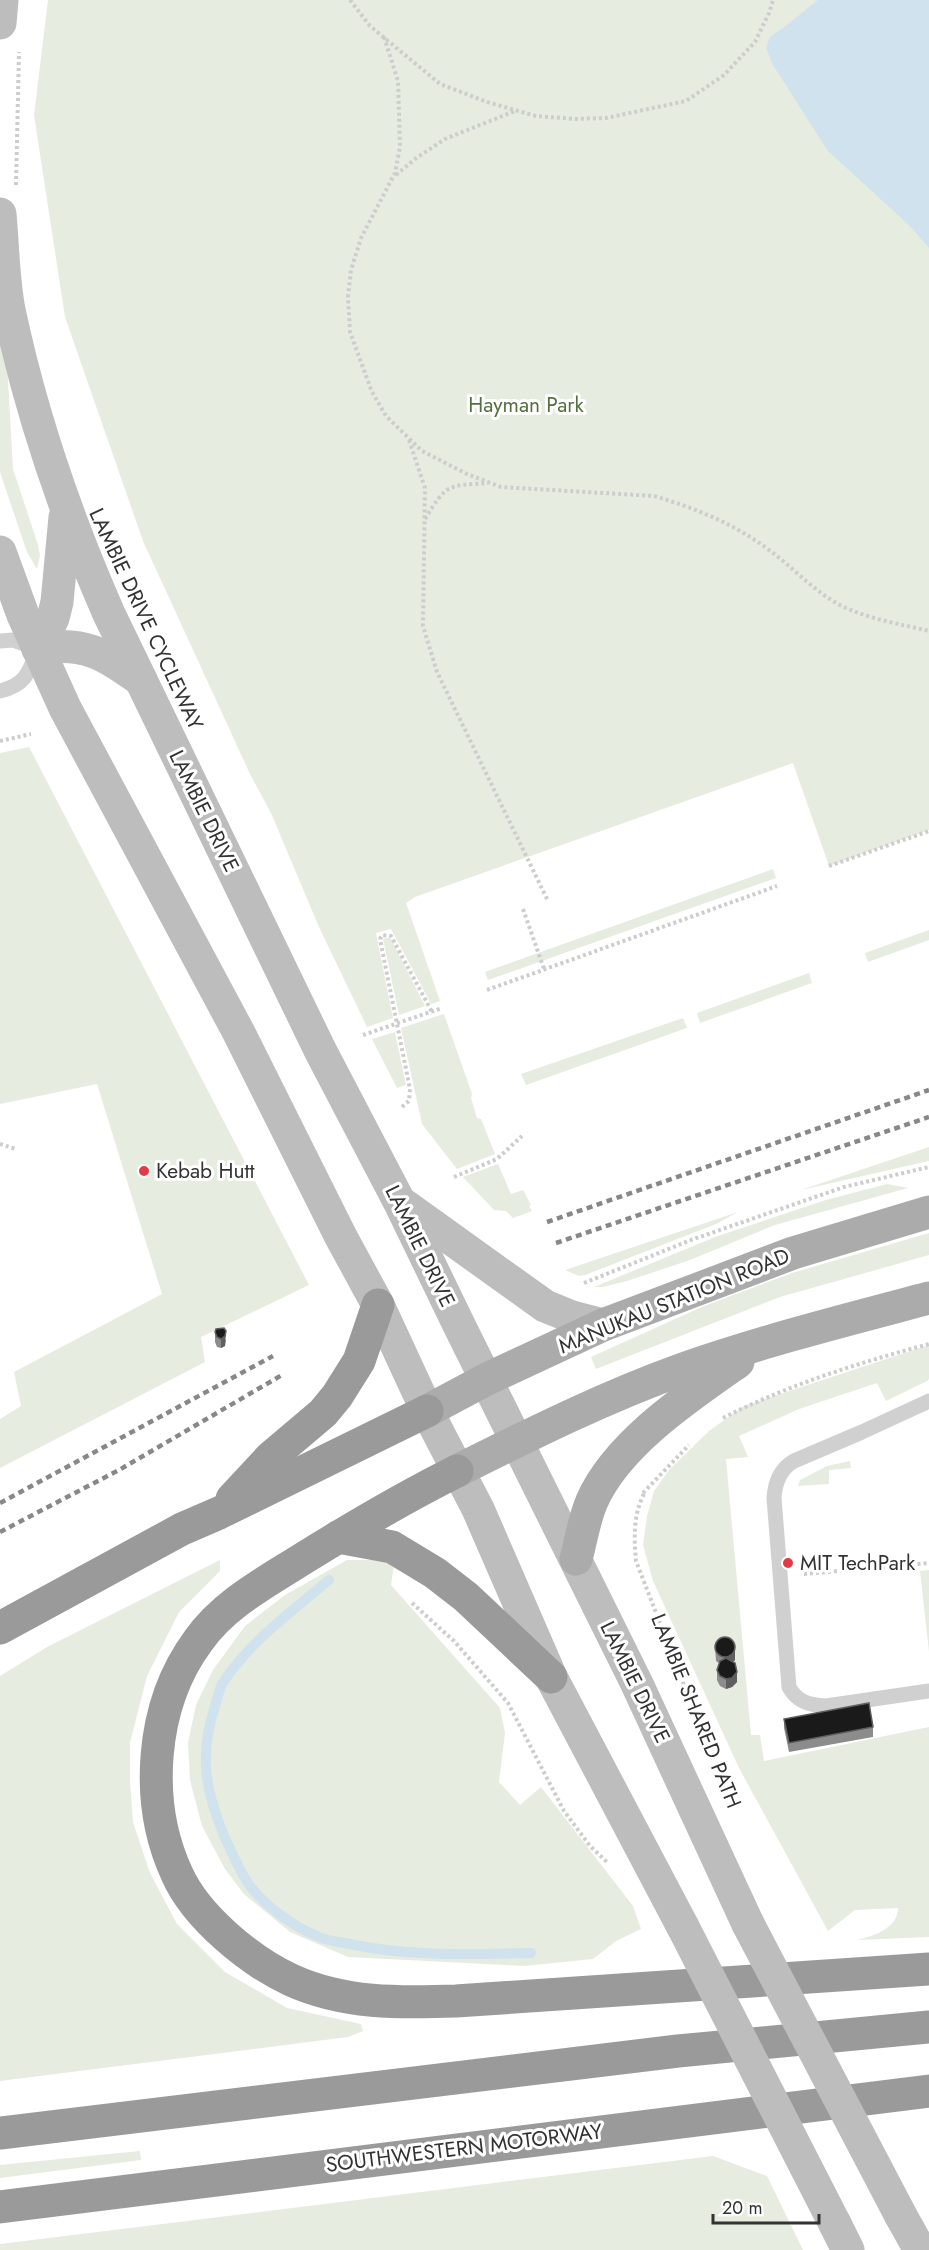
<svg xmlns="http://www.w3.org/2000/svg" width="929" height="2250" font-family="Jost,sans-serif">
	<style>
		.green { fill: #e6ecdf }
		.water { fill: #cfe2ee }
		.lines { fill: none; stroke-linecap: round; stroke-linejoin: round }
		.stream { stroke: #cfe2ee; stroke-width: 10 }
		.path { stroke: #cdcdcd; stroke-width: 4; stroke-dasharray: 3 3; stroke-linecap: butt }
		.service { stroke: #d0d0d0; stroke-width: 15 }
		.secondary { stroke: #bdbdbd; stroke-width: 33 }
		.primary { stroke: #ababab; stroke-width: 33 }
		.motorway { stroke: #9a9a9a; stroke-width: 33 }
		.rail { stroke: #888; stroke-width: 4.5; stroke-dasharray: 6 4.5; stroke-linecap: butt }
		.secondary-bridge { stroke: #bdbdbd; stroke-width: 33 }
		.wall { fill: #8c8c8c }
		.shaded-wall { fill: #5f5f5f }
		.building { fill: #1a1a1a; stroke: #5f5f5f; stroke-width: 1.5 }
		.poi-dot { fill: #e63946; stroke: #fff; stroke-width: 2 }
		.labels { text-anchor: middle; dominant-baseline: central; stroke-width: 6; stroke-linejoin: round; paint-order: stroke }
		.park-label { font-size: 21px; fill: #56703f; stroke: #fff }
		.street-label { font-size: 21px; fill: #333; stroke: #fff }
		.poi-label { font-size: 21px; fill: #333; stroke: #fff; text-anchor: start }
	</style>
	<rect width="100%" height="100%" fill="#fff"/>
	<g class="green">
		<polygon points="48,0 929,0 929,830 829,866 793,763 415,897 406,903 440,1001 431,1004 391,929 376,933 393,1018 367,1027 319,927 271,813 250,774 143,541 65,317 34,115"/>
		<polygon points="0,327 7,362 13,469 38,545 40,555 37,569 27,552 0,472"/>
		<polygon points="29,747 309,1285 201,1337 205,1362 0,1468 0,1419 21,1406 14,1372 162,1294 97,1084 0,1104 0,753"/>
		<polygon points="773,869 776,878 488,980 485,972"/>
		<polygon points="929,930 929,940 868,962 865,953"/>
		<polygon points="390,937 425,1006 399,1015 383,939"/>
		<polygon points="809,973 812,983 700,1023 697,1013"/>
		<polygon points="444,1014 472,1094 471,1098 477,1118 481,1119 495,1154 457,1169 422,1124 401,1028"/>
		<polygon points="683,1018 687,1028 526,1085 521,1074"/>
		<polygon points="395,1032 406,1085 397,1088 372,1039"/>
		<polygon points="929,1147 929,1161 801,1190"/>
		<polygon points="498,1164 511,1194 523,1190 531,1205 529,1206 532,1211 513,1218 506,1211 494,1210 463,1177"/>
		<polygon points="887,1184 908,1188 775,1225 690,1260 627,1281 603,1287 594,1287 715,1237 826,1200"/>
		<polygon points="738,1212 716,1224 585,1275 579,1276 565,1270"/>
		<polygon points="929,1233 929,1255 780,1297 596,1369 591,1357 704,1306 792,1273"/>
		<path d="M929 1345V1379L927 1381 886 1401 877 1383 799 1409 739 1436 748 1457 726 1459 751 1735H760L764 1761 929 1727V1937L857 1940C874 1936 898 1928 898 1908L855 1910 828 1931 739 1768 653 1581 643 1545 647 1516 654 1491 669 1470 709 1431 744 1406Z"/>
		<polygon points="850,1461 851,1468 829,1470 829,1484 798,1486 800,1480 827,1466"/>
		<polygon points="220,1560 220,1571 179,1612 147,1676 130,1743 130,1781 133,1822 150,1873 177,1924 225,1972 287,2008 361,2024 363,2031 348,2037 0,2081 0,1676 47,1647"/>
		<polygon points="347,1560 382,1560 394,1565 391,1585 500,1708 505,1733 499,1782 520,1805 541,1787 633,1906 641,1929 616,1941 593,1959 524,1966 348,1957 290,1932 244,1894 225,1869 202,1826 190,1780 188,1743 196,1705 213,1670 245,1626 285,1595"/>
		<polygon points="929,1570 929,1652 920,1571"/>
		<polygon points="140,2151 141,2160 0,2178 0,2165"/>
		<polygon points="713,2156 767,2176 803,2250 0,2250 0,2244"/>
	</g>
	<polygon class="water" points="818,0 929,0 929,248 910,226 828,151 773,65 766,48 770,37 787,25"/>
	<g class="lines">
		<path class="stream" d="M329 1580C291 1612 249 1642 222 1684 219 1691 217 1699 215 1706 199 1755 205 1791 225 1838 233 1854 239 1871 250 1886 268 1908 293 1926 319 1937 328 1941 340 1942 350 1944 409 1957 471 1954 531 1953"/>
		<g class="path">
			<polyline points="350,0 370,26 440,84 487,102 536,116 575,119 606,118 686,101 724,75 755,42 769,13 773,0"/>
			<path d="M384 37 398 81 400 147 395 173 361 238 351 270 348 297 350 332 372 392 386 416 422 451 467 474 501 487 654 496C695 508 735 524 769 550 791 566 810 587 833 601 858 617 900 624 929 631"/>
			<polyline points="396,175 415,159 445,139 515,111"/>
			<polyline points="16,185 19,52"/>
			<polyline points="409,440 425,488 423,626 437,672 548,901"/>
			<path d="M425 519C447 483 447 486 488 483"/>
			<polyline points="0,741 31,734"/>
			<polyline points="829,866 929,831"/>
			<polyline points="523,909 544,969"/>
			<polyline points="487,990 777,886"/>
			<polyline points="363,1035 442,1008"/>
			<polyline points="402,1107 409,1101 410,1089 380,939 382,935 391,936 432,1012"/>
			<polyline points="0,1144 16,1149"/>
			<polyline points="454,1177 497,1159 522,1136"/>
			<polyline points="584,1283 691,1240 844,1187 929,1167"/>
			<path d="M723 1418C788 1385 858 1363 929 1344"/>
			<polyline points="643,1493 689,1445"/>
			<path d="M644 1494C633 1515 634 1538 636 1561L709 1750"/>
			<polyline points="804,1574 929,1563"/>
			<polyline points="412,1603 454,1641 508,1703 564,1811 590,1846 608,1863"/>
		</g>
		<g class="service">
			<path d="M0 641 13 640 38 649C29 672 26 685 0 691"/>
			<path d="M929 1401 862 1432 794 1461C780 1469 775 1482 774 1498L789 1687C797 1702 809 1705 826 1706L929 1691"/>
		</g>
		<g class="secondary">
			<polyline points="0,23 2,0"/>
			<path d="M0 214C3 245 3 279 9 310 31 414 66 516 109 614L320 1050 400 1203 458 1323 637 1684 748 1924"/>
			<polyline points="0,552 23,615 65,708 239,1033 341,1237 378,1305 427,1411 478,1509 551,1677 683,1927"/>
			<polyline points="38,649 53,618 57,602 65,517"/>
			<path d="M38 649C84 640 105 655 141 680"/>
			<polyline points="404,1205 545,1306 572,1317 603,1325"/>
			<polyline points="901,2216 920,2250"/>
			<polyline points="835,2224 848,2250"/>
		</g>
		<g class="primary">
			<polyline points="427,1411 487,1379 603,1325 793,1253 929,1212"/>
			<path d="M457 1471C531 1434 605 1397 683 1369 763 1341 846 1320 929 1298"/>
			<path d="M576 1559C581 1541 584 1519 592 1501 617 1444 688 1397 738 1362"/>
		</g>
		<g class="motorway">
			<path d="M457 1471C405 1497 354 1527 304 1558 266 1582 224 1604 198 1641 150 1706 144 1803 177 1874 196 1917 250 1961 291 1980 344 2004 399 2003 456 2001L929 1969"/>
			<polyline points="232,1499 271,1457 323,1413 337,1396 359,1361 378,1305"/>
			<polyline points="338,1537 392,1547 435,1573 466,1597 551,1677"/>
			<polyline points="0,1628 182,1529 219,1513 427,1411"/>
			<polyline points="0,2133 678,2051 929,2027"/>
			<polyline points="0,2207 929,2091"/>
		</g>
		<g class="rail">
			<polyline points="547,1222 929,1090"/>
			<polyline points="556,1243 929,1117"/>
			<polyline points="0,1503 273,1356"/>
			<polyline points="0,1532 119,1470 282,1375"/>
		</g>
		<g class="secondary-bridge">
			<polyline points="748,1924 901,2216"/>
			<polyline points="683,1927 835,2224"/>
		</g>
	</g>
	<g class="wall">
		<polygon points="215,1332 226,1340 225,1346 221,1348 217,1347 215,1342"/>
		<polygon points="715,1645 735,1660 733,1662 737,1682 732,1687 726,1689 720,1686 717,1680 717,1670 719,1663 716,1661"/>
		<polygon points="784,1719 873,1727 873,1737 789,1752 784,1728"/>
	</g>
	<g class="shaded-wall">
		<polygon points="226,1331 225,1346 221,1348 221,1339"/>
		<polygon points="735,1650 735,1660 730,1665 724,1667 724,1657"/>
		<polygon points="737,1672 737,1682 732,1687 726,1689 726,1679"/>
	</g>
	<g class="building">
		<polygon points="224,1328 226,1331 225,1336 221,1339 217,1337 215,1332 216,1329"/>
		<circle cx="725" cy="1647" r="10"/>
		<polygon points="726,1658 735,1663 737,1672 732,1678 726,1679 720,1676 717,1670 720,1661"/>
		<polygon points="869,1703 873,1727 789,1743 784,1719"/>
	</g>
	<g class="poi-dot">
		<circle cx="144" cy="1171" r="6"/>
		<circle cx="788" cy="1563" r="6"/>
	</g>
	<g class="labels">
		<g class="park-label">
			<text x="526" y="405">Hayman Park</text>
		</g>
		<g class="street-label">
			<text transform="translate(146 619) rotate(65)">LAMBIE DRIVE CYCLEWAY</text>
			<text transform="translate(204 811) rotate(64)">LAMBIE DRIVE</text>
			<text transform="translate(420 1246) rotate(64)">LAMBIE DRIVE</text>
			<text transform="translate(674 1301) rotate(-22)">MANUKAU STATION ROAD</text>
			<text transform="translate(635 1682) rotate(64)">LAMBIE DRIVE</text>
			<text transform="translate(696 1711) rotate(68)">LAMBIE SHARED PATH</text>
			<text transform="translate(464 2148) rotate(-7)">SOUTHWESTERN MOTORWAY</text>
		</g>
		<g class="poi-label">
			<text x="156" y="1171">Kebab Hutt</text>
			<text x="800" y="1563">MIT TechPark</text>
		</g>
	</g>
	<path d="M713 2214v9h106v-9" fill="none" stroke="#333333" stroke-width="3"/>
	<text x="722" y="2214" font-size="18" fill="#333333" stroke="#ffffff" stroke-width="4.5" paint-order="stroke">20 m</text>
</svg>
